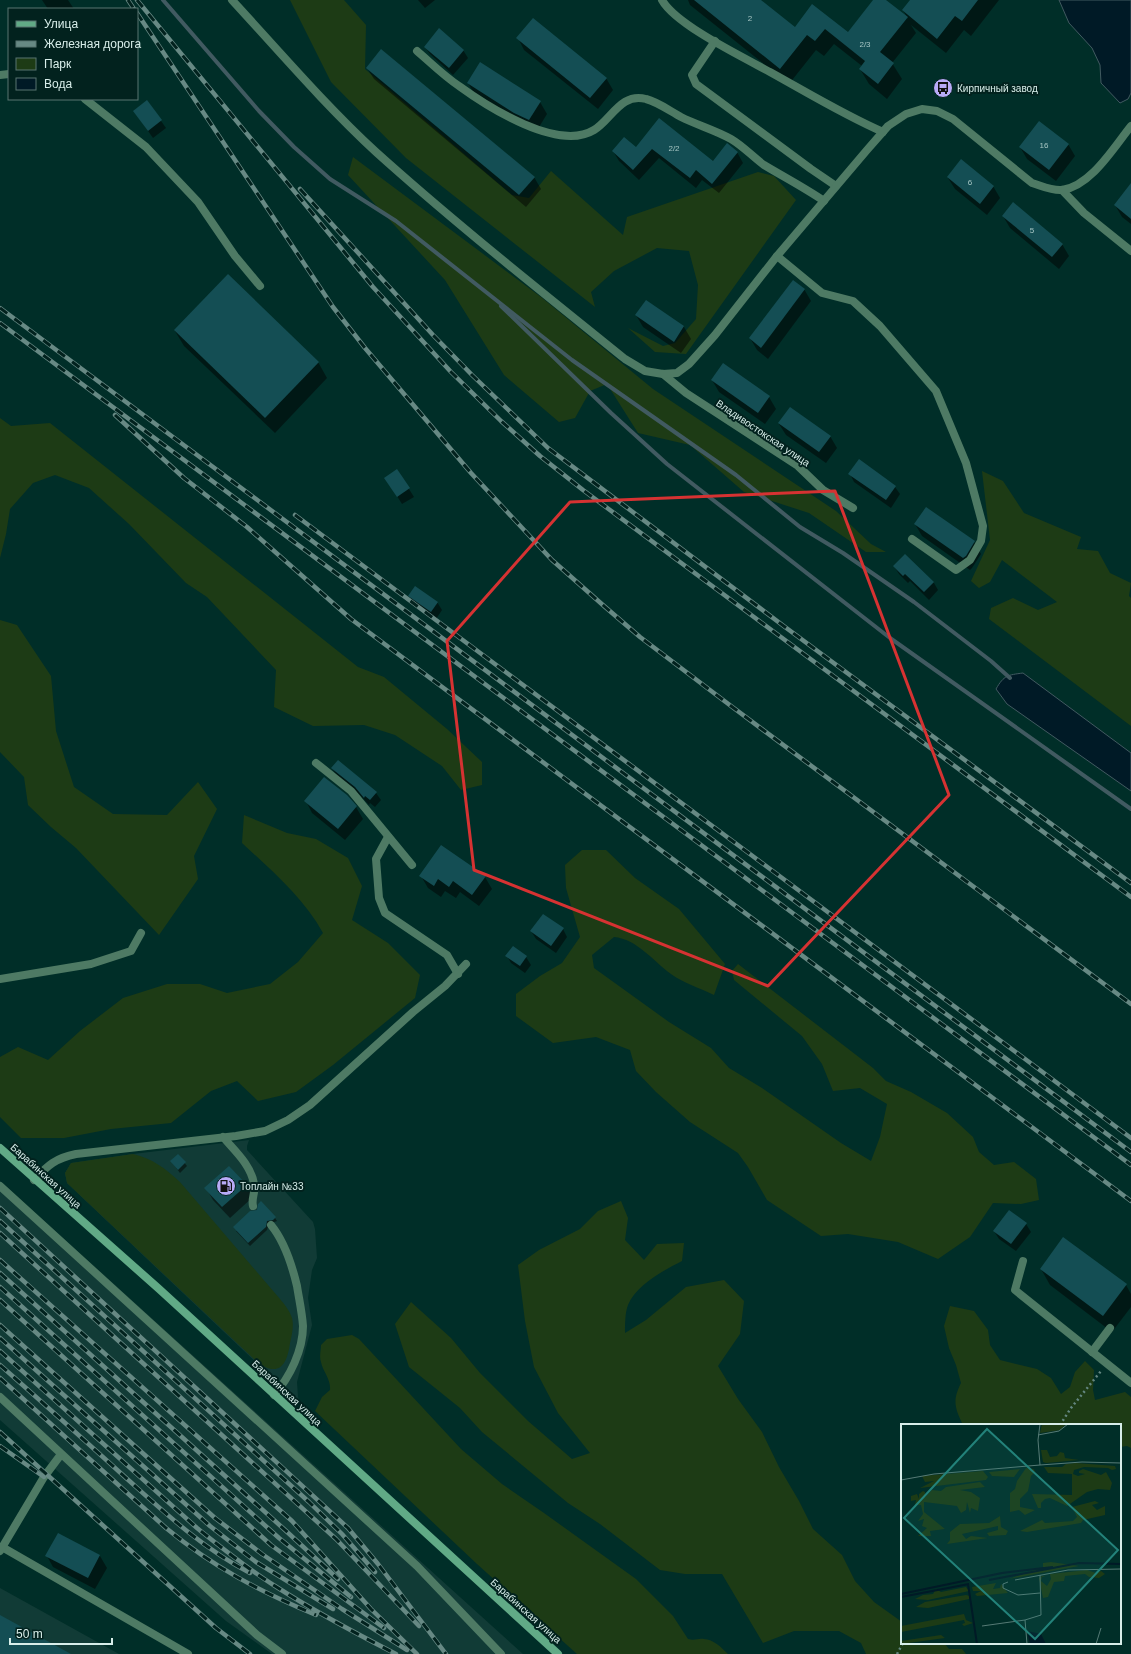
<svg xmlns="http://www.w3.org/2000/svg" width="1131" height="1654" font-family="Arial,sans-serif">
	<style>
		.built { fill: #113b36 }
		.green { fill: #1d3b15 }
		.water { fill: #001a26; stroke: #415a61 }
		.shadow { fill: #0007 }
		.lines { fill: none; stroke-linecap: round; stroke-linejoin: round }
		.stream { stroke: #415a61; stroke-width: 4 }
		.building { fill: #144e54 }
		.path { stroke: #648782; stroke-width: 2.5; stroke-dasharray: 2 3; stroke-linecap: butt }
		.service { stroke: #4e7a64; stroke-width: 8 }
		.minor { stroke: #4e7a64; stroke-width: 8 }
		.tertiary { stroke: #4e7a64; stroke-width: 8 }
		.secondary { stroke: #61aa86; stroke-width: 8 }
		.rail-casing { stroke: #678984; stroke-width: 4.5 }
		.rail { stroke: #02221e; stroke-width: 3; stroke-dasharray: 9; stroke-linecap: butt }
		.marked { fill: none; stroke: #d63232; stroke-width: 3; stroke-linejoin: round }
		.labels { text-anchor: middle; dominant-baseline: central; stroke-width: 4; stroke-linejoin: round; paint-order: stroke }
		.number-label { font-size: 8px; fill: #a7c6c4 }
		.poi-label { font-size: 10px; fill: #d8eeea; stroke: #02221e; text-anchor: start }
		.street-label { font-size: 10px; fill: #d8eeea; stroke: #02221e }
		.inset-river { fill: none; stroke: #001a26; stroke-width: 2 }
		.inset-road { fill: none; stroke: #567b76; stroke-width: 1 }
		.view { fill: #23827a; fill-opacity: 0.15; stroke: #23827a; stroke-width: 2 }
		.inset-edge { fill: none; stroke: #d8eeea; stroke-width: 2 }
	</style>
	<rect width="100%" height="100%" fill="#002e28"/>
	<g class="built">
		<polygon points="249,1140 247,1146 247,1150 313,1222 315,1229 317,1258 312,1270 308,1298 312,1325 297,1382 298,1397 301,1405 67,1183 65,1173 71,1163 133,1154"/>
		<polygon points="0,1181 523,1654 272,1654 226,1621 0,1420"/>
		<polygon points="0,1588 119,1654 0,1654"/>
	</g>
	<g class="green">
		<polygon points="290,0 344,0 366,25 365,69 512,195 529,198 551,171 623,235 627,217 758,172 774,176 796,200 686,354 655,352 628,328 663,346 675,343 696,319 698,285 689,251 657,248 614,271 591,292 595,307 406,158 331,82"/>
		<polygon points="353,157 541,297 653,389 836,511 871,544 886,552 866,552 809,513 744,492 690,445 638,433 607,384 590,391 575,418 559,422 504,375 445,280 348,175"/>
		<polygon points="0,418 11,426 50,423 358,667 384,677 447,729 482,762 482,785 461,790 442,766 395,735 364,725 313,726 274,707 276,670 207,597 186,583 129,524 89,488 55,475 33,483 10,509 6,534 0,558"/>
		<polygon points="982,471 1003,481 1024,513 1081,537 1077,549 1098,551 1110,573 1131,583 1129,596 1131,598 1131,726 989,619 991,608 1013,598 1038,610 1057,602 1002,560 990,582 979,588 971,581 990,540"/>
		<polygon points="0,620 17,625 51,676 56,731 74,787 113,814 167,815 198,782 217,809 194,856 198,879 159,935 76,848 51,827 28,805 24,777 0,752"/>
		<path d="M244 815 287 833 316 839 348 858 362 886 352 920 388 943 420 975 415 998 333 1065 296 1092 258 1101 237 1081 211 1091 171 1123 111 1129 64 1138H21L0 1117V1057L18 1047 48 1060 80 1031 123 998 167 984H200L227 993 270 984 298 962 323 933C304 898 271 870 242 843Z"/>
		<path d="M582 850H606L635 878 679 909 725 964 714 995C700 988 683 983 671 974 653 961 637 939 614 937L592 955 594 968 669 1022 711 1048 729 1068 762 1088 841 1143 871 1161 880 1137 887 1104 860 1088 833 1091 822 1064 802 1036 734 980 732 971 738 964 873 1068 886 1081 911 1092 947 1113 973 1137 979 1152 994 1165 1014 1162 1036 1179 1039 1200 1021 1204 993 1203 970 1237 938 1259 898 1242 848 1234 821 1236 767 1200 748 1167 738 1153 690 1122 656 1092 636 1071 630 1050 596 1037 553 1043 516 1016V994L540 976 562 963 580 937 566 888 565 865Z"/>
		<path d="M133 1154C153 1159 165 1168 180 1182L280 1299C284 1304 290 1311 292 1318 294 1325 292 1335 290 1343 287 1365 279 1378 257 1362L67 1183 65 1173 71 1163Z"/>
		<path d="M621 1201 628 1218 625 1240 644 1260 657 1244 684 1243 682 1261C664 1270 636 1285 628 1305 625 1312 625 1325 625 1333L646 1320 686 1287 724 1280 744 1301 740 1334 718 1366 738 1399 762 1432 779 1467 799 1501 813 1529 842 1555 855 1581 874 1602 902 1622V1643H944L949 1649H962L966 1654H866L861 1643 839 1631H794L763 1643 722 1574H685L660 1570 600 1524 568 1503 482 1432 460 1408 409 1367 395 1324 411 1302 451 1338 480 1373 528 1421 572 1459 590 1453 558 1413 534 1367 525 1321 518 1265 539 1250 580 1229 598 1211Z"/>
		<path d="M950 1306 974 1311 988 1330 990 1345 1000 1360 1037 1369 1051 1378 1061 1394 1070 1387 1075 1372 1085 1361 1094 1370 1093 1390 1095 1400 1125 1392 1131 1397V1448L1127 1446 1120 1447V1425H963C955 1408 952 1401 961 1383L956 1365 949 1348 944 1326Z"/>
		<path d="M352 1335 359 1339 461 1449 502 1484 544 1513 636 1579 673 1616 688 1639C696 1641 697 1638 704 1639 713 1639 722 1648 728 1654H577L477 1564 315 1411 322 1397 330 1390C331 1379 323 1372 321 1362 319 1357 321 1350 321 1345L327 1339Z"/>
	</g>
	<g class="water">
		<polygon points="1059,0 1131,0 1131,93 1128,99 1120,103 1101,83 1100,65 1092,48 1069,23"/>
		<path d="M1023 673 1131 753V791L1007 704 996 689C1004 675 1008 675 1023 673Z"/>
	</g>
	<g class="shadow">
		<polygon points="42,0 68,0 74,9 48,9"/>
		<polygon points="418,0 435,0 425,8"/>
		<polygon points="688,0 759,0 795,28 812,6 848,33 874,0 884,0 908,19 903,10 912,0 999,0 971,36 964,30 946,53 911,25 916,33 892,63 902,79 887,99 869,84 860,69 862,66 834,44 824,56 816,50 789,84 690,5"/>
		<polygon points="518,38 606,78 613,90 598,109 524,50"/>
		<polygon points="425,47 463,50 468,58 453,75 430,54"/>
		<polygon points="480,64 540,102 547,114 536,132 475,95 468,83"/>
		<polygon points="367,68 534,177 541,189 526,207 374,79"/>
		<polygon points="147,101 166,128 153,138 134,111"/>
		<polygon points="659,119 713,162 737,152 743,163 719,193 702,180 696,188 659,158 639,180 619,161 613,151 636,149"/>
		<polygon points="1068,144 1075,156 1056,181 1027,159 1020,147"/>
		<polygon points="948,178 993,186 1000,198 987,215 955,189"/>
		<polygon points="1131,186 1131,224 1122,217 1115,205"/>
		<polygon points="1003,216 1062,244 1069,256 1059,269 1010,228"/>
		<polygon points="804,289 811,301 768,359 757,350 750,338"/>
		<polygon points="646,301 684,327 691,339 681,353 643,327 636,315"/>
		<polygon points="175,331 318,362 327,378 275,433 184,346"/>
		<polygon points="712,380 769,397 776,409 765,424 719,392"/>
		<polygon points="779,424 830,436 837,448 826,463 786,435"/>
		<polygon points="397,470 414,497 402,504 390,485"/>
		<polygon points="850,474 895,487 900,494 891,508 854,482"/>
		<polygon points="915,524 974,542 981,554 972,568 970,570 922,536"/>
		<polygon points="905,555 934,583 938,590 929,600 910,581 908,583 899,574 894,566"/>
		<polygon points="409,596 437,602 442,610 436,619 414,604"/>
		<polygon points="332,768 376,793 381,800 375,807 370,803 369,805 360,795 337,776"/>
		<polygon points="306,801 356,807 363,819 345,840 312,813"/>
		<polygon points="421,876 485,877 492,889 479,906 460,892 456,898 445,891 441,897 428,888"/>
		<polygon points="563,929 567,937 556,953 536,939 531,931"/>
		<polygon points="507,956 526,957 531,965 525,973 511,963"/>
		<polygon points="178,1155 187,1166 180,1173 171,1161"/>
		<polygon points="246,1185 253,1197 230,1218 213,1200 206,1188"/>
		<polygon points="275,1218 277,1221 269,1224 267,1230 250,1246 236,1231"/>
		<polygon points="1026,1224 1031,1232 1016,1251 999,1239 994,1231"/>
		<polygon points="1041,1269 1126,1285 1131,1294 1131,1307 1112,1332 1050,1285"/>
		<polygon points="58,1534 100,1556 107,1568 95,1589 53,1567 47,1556"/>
	</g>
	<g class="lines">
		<g class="stream">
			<polyline points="163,0 259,111 294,147 330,179 396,221 572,360 736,475 800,527 843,553 914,602 991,661 1010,678"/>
			<polyline points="501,306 611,413 667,464 890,638 1131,809"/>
		</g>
	</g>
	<g class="building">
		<polygon points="694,0 761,0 795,27 812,4 848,32 873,0 886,0 908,17 880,52 894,63 878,84 859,69 865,61 825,29 815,41 807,35 780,69"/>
		<polygon points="910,0 978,0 962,21 955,16 937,39 902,10"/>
		<polygon points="533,18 607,78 590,98 516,38"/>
		<polygon points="439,28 464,50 449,68 424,47"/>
		<polygon points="381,49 535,177 519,195 366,68"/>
		<polygon points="480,62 541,101 529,120 514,113 467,83"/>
		<polygon points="147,100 162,120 148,131 133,111"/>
		<polygon points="659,118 713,161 727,143 738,152 712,184 696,170 690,178 652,149 633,170 612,151 624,137 636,147"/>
		<polygon points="1039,121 1069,144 1049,170 1019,147"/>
		<polygon points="961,159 994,186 980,204 947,177"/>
		<polygon points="1131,183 1131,219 1114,205"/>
		<polygon points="1013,202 1063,244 1052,257 1002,216"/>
		<polygon points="228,274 319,362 265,418 174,330"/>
		<polygon points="793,280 805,289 761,348 749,338"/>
		<polygon points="646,300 684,326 674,342 635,315"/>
		<polygon points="723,363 770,396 758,413 711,380"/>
		<polygon points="790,407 831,436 819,452 778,423"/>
		<polygon points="859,459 896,486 886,500 848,474"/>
		<polygon points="397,469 410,488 397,497 384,478"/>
		<polygon points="926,507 975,541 966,556 963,558 914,524"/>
		<polygon points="905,554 934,582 924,592 905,574 903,576 893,566"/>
		<polygon points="415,586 438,602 431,612 408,596"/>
		<polygon points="338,760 377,792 370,800 365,796 364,798 355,787 331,768"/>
		<polygon points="324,777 347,795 357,806 338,829 304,801"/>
		<polygon points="441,845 486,876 472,895 453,881 449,887 438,879 434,886 419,876"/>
		<polygon points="543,914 564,928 551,946 530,931"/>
		<polygon points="513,946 527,956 520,966 505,956"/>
		<polygon points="178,1154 186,1162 178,1170 170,1161"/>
		<polygon points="229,1166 247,1185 222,1207 204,1188"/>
		<polygon points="261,1201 276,1217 273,1220 267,1221 266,1227 248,1243 233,1227 250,1211 257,1210 258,1204"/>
		<polygon points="1009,1210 1027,1223 1011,1244 993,1231"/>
		<polygon points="1063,1237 1127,1284 1103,1316 1040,1269"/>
		<polygon points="58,1533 100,1555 88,1578 45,1556"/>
		<polygon points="0,1615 71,1654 0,1654"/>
	</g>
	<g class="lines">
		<g class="path">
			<polyline points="1060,1425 1071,1408 1101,1371"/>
			<polyline points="897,1654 903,1643"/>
		</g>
		<g class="service">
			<path d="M662 0C676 25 743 57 770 72 808 93 844 115 883 132"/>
			<polyline points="715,41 692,75 696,84 811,169 836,186"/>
			<path d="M417 51C431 63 444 76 459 86 488 107 558 152 594 130 611 120 621 92 646 99 658 102 670 111 681 117 697 125 715 130 731 139 743 146 753 157 764 165 784 177 805 188 824 201"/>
			<polyline points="0,75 9,74"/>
			<polyline points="85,99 146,147 198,202 235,256 260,286"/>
			<polyline points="316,763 351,791 412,865"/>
			<polyline points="388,837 376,859 379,898 385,913 447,955 458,974"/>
			<polyline points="0,979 91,964 131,951 141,933"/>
			<path d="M223 1137C235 1151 251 1165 254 1184 256 1192 251 1198 253 1206"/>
			<path d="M34 1180C48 1165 56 1158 76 1154L236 1136 265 1131 288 1120 310 1105 413 1012 445 986 466 964"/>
			<polyline points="0,1186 417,1566 501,1654"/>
			<path d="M271 1225C285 1242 292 1265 297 1286 299 1299 302 1312 303 1326 303 1350 290 1377 274 1395"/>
			<polyline points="1023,1261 1015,1290 1131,1383"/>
			<polyline points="1092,1352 1110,1328"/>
			<polyline points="0,1397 257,1635 282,1654"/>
			<polyline points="2,1547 188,1654"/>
			<polyline points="0,1551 44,1477 59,1457"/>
		</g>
		<g class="minor">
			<polyline points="1062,190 1084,213 1131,251"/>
			<polyline points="777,256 822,293 853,301 880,326 936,391 966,463 983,526 981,541 970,560 956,570 912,539"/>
			<polyline points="663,374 686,393 798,466 823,490 853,508"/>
		</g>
		<path class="tertiary" d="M232 0C279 51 325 105 376 152 456 224 541 291 625 359L645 371 663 374 677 373 689 364 715 335 777 256 867 150 888 126 906 114 922 109 937 111 953 119 1032 183C1042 186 1052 191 1062 190 1091 186 1114 147 1131 126"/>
		<polyline class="secondary" points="0,1148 158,1288 558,1654"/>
		<defs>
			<g id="rail">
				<polyline points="128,0 134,9"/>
				<polyline points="137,0 373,287 451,372 501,421 540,456 583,490 1131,897"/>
				<polyline points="137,13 333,307 365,348 471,473 552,560 604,606 640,637 731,706 1131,1004"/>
				<polyline points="300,189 433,335 472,375 548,448 785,627 1131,883"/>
				<polyline points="0,308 1131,1152"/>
				<polyline points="0,323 1131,1165"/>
				<polyline points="115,415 184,478 247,527 351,619 1131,1201"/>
				<polyline points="295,515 1131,1138"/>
				<polyline points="0,1208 348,1528 378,1564 446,1654"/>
				<polyline points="0,1221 309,1502 342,1534 375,1572"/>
				<polyline points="0,1233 336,1539 419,1626"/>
				<polyline points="0,1260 292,1521 371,1609 417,1654"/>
				<polyline points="0,1273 285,1530 338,1579"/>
				<polyline points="0,1287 279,1538 351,1597"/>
				<polyline points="0,1300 271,1545 384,1628"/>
				<polyline points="0,1325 215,1518 262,1554 342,1609 407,1650"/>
				<polyline points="0,1338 210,1526 256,1562 333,1609"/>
				<path d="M0 1351 197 1528C222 1548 248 1569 275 1586 314 1611 355 1633 396 1654"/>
				<path d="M0 1365C42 1402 83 1439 125 1477 164 1512 202 1548 250 1573"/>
				<path d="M0 1378 166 1528C213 1567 259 1591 316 1615"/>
				<polyline points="0,1432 216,1628 250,1654"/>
				<polyline points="0,1446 44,1477"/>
			</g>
		</defs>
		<use href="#rail" class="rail-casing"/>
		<use href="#rail" class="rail"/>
	</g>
	<path class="marked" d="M835 491 949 795 768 986 474 870 447 641 570 502Z"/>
	<defs>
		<symbol id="bus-disc" viewBox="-11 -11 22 22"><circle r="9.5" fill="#b8abf7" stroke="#02221e"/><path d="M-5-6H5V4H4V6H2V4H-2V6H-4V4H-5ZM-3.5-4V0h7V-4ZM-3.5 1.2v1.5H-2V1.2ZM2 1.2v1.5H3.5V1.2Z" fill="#111"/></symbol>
		<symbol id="fuel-disc" viewBox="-11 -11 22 22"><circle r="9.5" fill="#b8abf7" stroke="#02221e"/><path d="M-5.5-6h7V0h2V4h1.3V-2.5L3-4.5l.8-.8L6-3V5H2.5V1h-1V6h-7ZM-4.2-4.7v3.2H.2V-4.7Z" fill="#111"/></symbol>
	</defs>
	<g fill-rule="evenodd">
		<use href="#bus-disc" x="932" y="77" width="22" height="22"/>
		<use href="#fuel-disc" x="215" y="1175" width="22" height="22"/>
	</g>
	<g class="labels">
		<g class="number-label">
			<text x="750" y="18">2</text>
			<text x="865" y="44">2/3</text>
			<text x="1044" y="145">16</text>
			<text x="674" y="148">2/2</text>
			<text x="970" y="182">6</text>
			<text x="1032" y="230">5</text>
		</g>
		<g class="poi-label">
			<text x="957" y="88">Кирпичный завод</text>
			<text x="240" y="1186">Топлайн №33</text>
		</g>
		<g class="street-label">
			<text transform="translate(763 433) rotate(34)">Владивостокская улица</text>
			<text transform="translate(46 1176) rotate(42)">Барабинская улица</text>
			<text transform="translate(287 1393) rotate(43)">Барабинская улица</text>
			<text transform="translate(526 1611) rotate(42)">Барабинская улица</text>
		</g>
	</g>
	<g transform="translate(901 1424)">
		<rect width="220" height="220" fill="#002e28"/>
		<path d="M141 0H165L159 6 139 9ZM140 26H146L149 33 156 32 159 28 163 29 164 34 178 36 145 39 142 38ZM175 39 214 42 215 45 211 46 207 44 183 43 173 46 172 50 177 52 184 50 178 49V47L182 45 200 51 205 48 211 59 209 66 197 65 186 68 166 82 149 74 144 75 140 79V84H137L131 70 171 71V50L147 49 143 43H161L165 40ZM125 44 133 45 134 48 130 52 127 67 119 75V83L134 86 124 91 118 86 109 88V69L114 65 116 57ZM119 45 113 53 91 52 88 48ZM82 47 87 53 85 56 19 64 33 57 24 58 21 52ZM79 58 84 63 59 66 70 68 79 74 77 87 70 84 69 89 66 78 65 86 60 89 56 82 23 78V88L44 105 29 107 30 112H17L26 104 21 102 23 95 17 97 22 90 20 81H14L15 76 10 77V72L16 70 18 75V70L22 67 24 68V73L31 66 40 67 45 63ZM194 77 198 79 191 81 196 86 204 82V91L182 96 180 99 126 108 119 107 141 96 144 99 172 97 176 93 171 83ZM99 92 100 103 107 107 105 111 88 112 86 109 97 106V102L61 110 65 115 70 112 87 114 46 120 49 116V108L59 100 88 99ZM150 138 178 142 108 155 136 145 142 146V139ZM186 146 195 149 200 147 204 150 198 154 188 153 184 150 164 152 163 157 153 158 147 173 142 174 138 154 141 152H145L141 153 140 157 146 162 150 155 149 150ZM95 159 92 165 99 164 100 160 107 169 76 172 74 170 80 167H72L71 163ZM65 163 68 167 27 176 14 175 22 171 32 170 35 165 40 168ZM65 171 69 172 68 175 27 184 15 183 24 178ZM63 190 65 196 72 199 63 202 61 200 64 199 63 196 0 208V202ZM40 211 44 214 0 220V217Z" fill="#1d3b15"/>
		<path d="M126 207 140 210 145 220H129Z" fill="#001a26"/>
		<path class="inset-river" d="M88 156 178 139 220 140M67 160 76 220M0 170 101 149 152 143M0 173 68 160"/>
		<path class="inset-road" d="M137 11 158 7 167 0M139 41 181 38 220 39M0 56 33 50 139 41 137 16 139 0M114 156 167 146 220 145M107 158 102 160V164L117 171 139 169M124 196 126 220M81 202 124 196 140 191 139 151M195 220 200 204"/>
		<path class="view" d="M86 5 217 126 134 215 3 94Z"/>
		<rect width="220" height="220" class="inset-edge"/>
	</g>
	<rect x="8" y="8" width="130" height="92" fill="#02221e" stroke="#587470"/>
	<rect x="16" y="21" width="20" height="6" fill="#61aa86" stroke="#587470"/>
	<text x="44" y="28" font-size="12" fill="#d8eeea">Улица</text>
	<rect x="16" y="41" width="20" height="6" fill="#678984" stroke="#587470"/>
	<text x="44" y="48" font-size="12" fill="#d8eeea">Железная дорога</text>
	<rect x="16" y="58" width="20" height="12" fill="#1d3b15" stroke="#587470"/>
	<text x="44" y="68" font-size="12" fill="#d8eeea">Парк</text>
	<rect x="16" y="78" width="20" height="12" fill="#001a26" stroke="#587470"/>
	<text x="44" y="88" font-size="12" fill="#d8eeea">Вода</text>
	<path d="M10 1638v6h102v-6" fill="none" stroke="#d8eeea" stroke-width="2"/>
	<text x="16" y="1638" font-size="12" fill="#d8eeea" stroke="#02221e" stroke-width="3" paint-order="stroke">50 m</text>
</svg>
